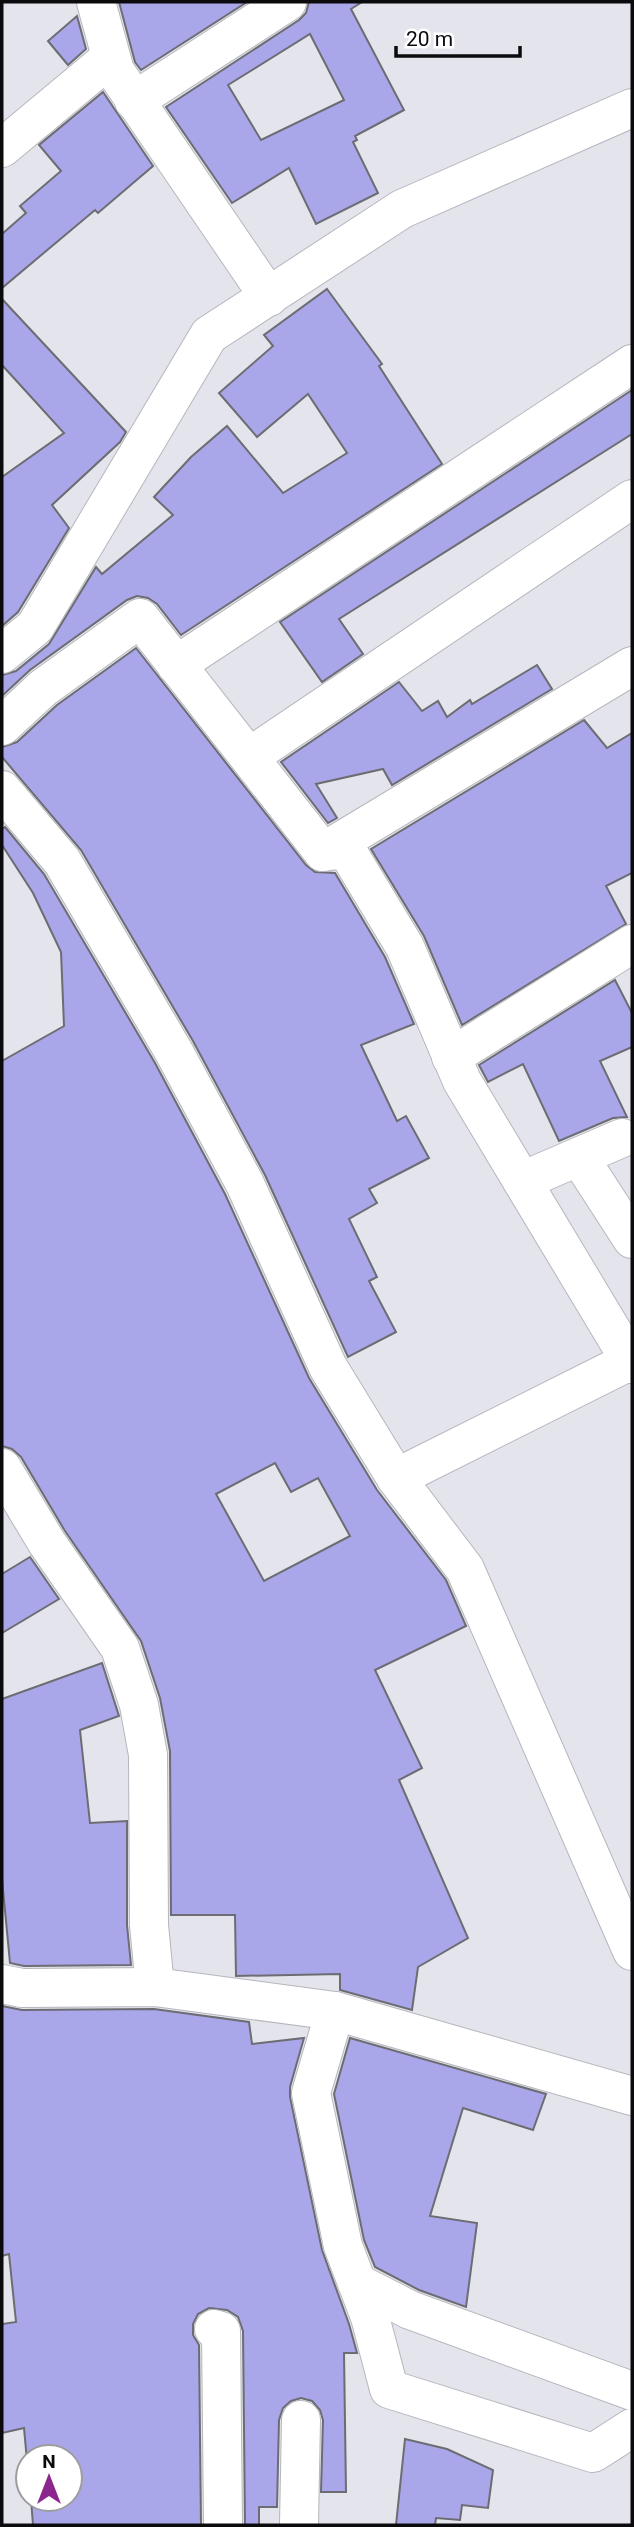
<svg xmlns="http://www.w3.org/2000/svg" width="634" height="2527" font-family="Roboto,sans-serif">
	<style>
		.building { fill: #a9a7e9; stroke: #6c6c72; stroke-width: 2; fill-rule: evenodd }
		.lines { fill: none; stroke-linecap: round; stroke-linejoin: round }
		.minor-casing { stroke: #b6b6be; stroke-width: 40 }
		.major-casing { stroke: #b6b6be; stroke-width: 40 }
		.minor { stroke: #fff; stroke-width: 38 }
		.major { stroke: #fff; stroke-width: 38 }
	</style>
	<rect width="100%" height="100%" fill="#e4e4ec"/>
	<g class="building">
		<polygon points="119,2 247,2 141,70 135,62"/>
		<path d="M309 2H362L351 9 404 110 355 136 357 140 353 142 378 193 316 224 289 168 232 203 166 107 299 20 306 13ZM310 34 344 100 261 140 228 85Z"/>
		<polygon points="77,16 86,49 68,65 48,41"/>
		<polygon points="103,92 153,166 98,213 95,210 2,288 2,234 26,213 20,206 61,171 39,145"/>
		<polygon points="327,289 382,364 379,366 442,464 181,635 157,604 148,598 137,596 127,600 30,670 2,696 2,675 16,671 49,644 96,567 102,574 173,515 154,497 191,457 227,426 283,493 347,453 308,394 257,437 219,393 273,346 264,335"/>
		<polygon points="2,299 126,432 120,442 52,505 69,528 18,612 2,626 2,477 64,433 2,365"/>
		<polygon points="632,390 632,434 339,619 363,654 322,682 280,622"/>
		<polygon points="136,648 306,865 315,872 335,873 385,957 414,1024 361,1045 397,1121 406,1116 429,1158 369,1189 377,1203 349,1219 377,1277 369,1281 396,1332 348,1357 265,1175 193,1041 81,850 2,757 2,747 17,742 57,705"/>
		<polygon points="537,665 552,689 392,785 383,769 316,784 337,818 328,823 281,762 399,682 422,711 438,701 447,717 470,700 472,704"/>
		<polygon points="584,720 607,748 632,733 632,873 606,886 626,924 462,1025 424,936 371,849"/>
		<path d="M5 827 44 874 155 1063 225 1194 309 1378 377 1490 446 1580 466 1626 375 1670 422 1768 399 1780 468 1938 418 1967 412 2010 340 1990V1974L236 1976 235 1915H171L170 1751 160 1698 141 1641 65 1531 21 1457 12 1449 2 1446V1061L64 1026 61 952 33 893 2 845V829ZM275 1463 291 1492 318 1478 350 1536 264 1581 216 1494Z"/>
		<polygon points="615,980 632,1013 632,1047 600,1061 627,1117 613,1118 559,1141 523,1064 488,1082 479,1065"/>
		<polygon points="30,1557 59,1599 2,1633 2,1574"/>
		<polygon points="102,1663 119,1716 80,1730 90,1823 127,1821 127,1925 131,1965 24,1966 10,1963 2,1879 2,1699"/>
		<polygon points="2,2006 22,2010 154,2009 249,2022 252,2044 304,2038 290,2087 290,2097 322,2250 349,2324 357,2353 344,2353 346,2492 321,2492 323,2420 320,2410 312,2401 301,2398 291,2401 283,2408 279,2420 277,2507 259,2507 259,2525 245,2525 243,2331 238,2317 227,2310 209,2308 198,2314 193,2324 193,2335 199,2345 201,2525 33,2525 31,2499 70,2499 70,2457 28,2457 28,2472 24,2428 2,2433 2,2324 16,2322 9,2254 2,2256"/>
		<polygon points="350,2038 546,2094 533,2130 463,2108 430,2216 477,2223 466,2307 419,2290 375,2267 364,2240 334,2094"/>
		<polygon points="405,2439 447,2449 493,2470 488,2508 462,2505 460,2520 436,2518 435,2525 396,2525"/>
	</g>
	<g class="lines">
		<defs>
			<g id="minor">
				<polyline points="96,2 115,71 269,297"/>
				<polyline points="134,101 287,2"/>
				<polyline points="2,148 110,58"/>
				<polyline points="2,654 35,627 209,335 402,209 632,108"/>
				<polyline points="176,665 632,364"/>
				<polyline points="2,726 43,688 140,618 323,852 346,849 405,947 462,1081 632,1364"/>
				<polyline points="249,757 632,499"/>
				<polyline points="2,790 62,861 174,1052 245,1184 328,1367 396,1478 465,1569 632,1951"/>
				<polyline points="323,852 632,666"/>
				<polyline points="451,1057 632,944"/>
				<polyline points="579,1157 632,1239"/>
				<polyline points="522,1181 622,1138"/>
				<polyline points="2,1468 47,1543 120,1648 139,1705 148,1755 149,1925 155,1987"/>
				<polyline points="396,1478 630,1361"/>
				<polyline points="335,2011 311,2093 343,2246 370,2317 389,2389 593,2453 632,2428"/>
				<polyline points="357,2283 410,2310 632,2391"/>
				<polyline points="214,2329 221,2331 223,2525"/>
				<polyline points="299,2525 301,2420"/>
			</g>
			<polyline id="major" points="2,1984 22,1988 155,1987 335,2011 632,2096"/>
		</defs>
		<use href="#minor" class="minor-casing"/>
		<use href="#major" class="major-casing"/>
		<use href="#minor" class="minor"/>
		<use href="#major" class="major"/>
	</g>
	<rect width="634" height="2527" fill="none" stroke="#0b0b0e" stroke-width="7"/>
	<g transform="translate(49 2478)"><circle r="33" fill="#ffffff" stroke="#9d9d9f" stroke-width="2"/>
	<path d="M0-5L12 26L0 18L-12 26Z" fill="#8b268e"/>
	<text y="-10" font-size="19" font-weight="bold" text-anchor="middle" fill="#0b0b0e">N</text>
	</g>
	<path d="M396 46v10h124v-10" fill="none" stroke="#0b0b0e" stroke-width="3.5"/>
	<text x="406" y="46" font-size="21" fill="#0b0b0e" stroke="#ffffff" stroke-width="5" paint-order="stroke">20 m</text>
</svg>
